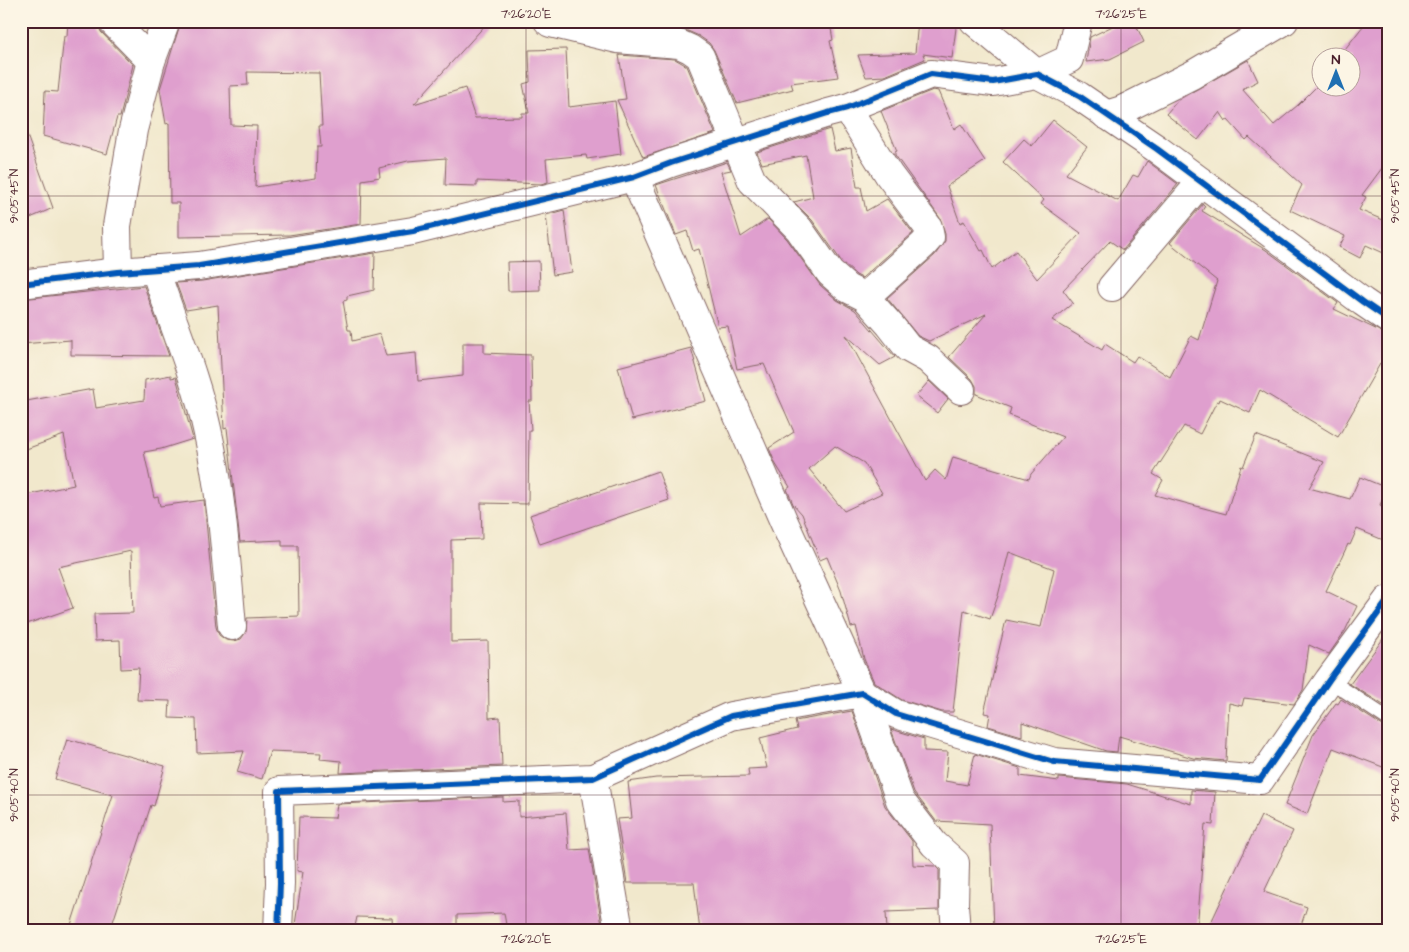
<svg xmlns="http://www.w3.org/2000/svg" width="1409" height="952" font-family="'Architects Daughter',sans-serif">
	<style>
		.building { fill: #df9fce; fill-rule: evenodd }
		.lines { fill: none; stroke-linecap: round; stroke-linejoin: round }
		.service-casing { stroke: #846563; stroke-width: 16 }
		.minor-casing { stroke: #846563; stroke-width: 30 }
		.service { stroke: #fff; stroke-width: 14 }
		.minor { stroke: #fff; stroke-width: 28 }
		.cycleway-casing { stroke: #fcf5e5; stroke-width: 9 }
		.cycleway { stroke: #0057b8; stroke-width: 6 }
		.ticks { fill: none; stroke: #4a1f2b; stroke-width: 1; stroke-opacity: 0.45 }
		.neatline { fill: none; stroke: #4a1f2b; stroke-width: 2 }
		.ticks-label { font-size: 12px; text-anchor: middle; fill: #4a1f2b }
	</style>
	<rect width="100%" height="100%" fill="#fcf5e5"/>
	<filter id="ink" filterUnits="userSpaceOnUse"><feTurbulence type="fractalNoise" baseFrequency=".02" numOctaves="2"/><feDisplacementMap in="SourceGraphic" scale="10" xChannelSelector="R" yChannelSelector="G"/><feConvolveMatrix kernelMatrix="1 2 1 2 8 2 1 2 1" color-interpolation-filters="sRGB"/></filter>
	<filter id="wash" filterUnits="userSpaceOnUse"><feTurbulence type="fractalNoise" baseFrequency=".0096" numOctaves="4" result="noise"/><feDisplacementMap in="SourceGraphic" scale="20" xChannelSelector="R" yChannelSelector="G"/><feGaussianBlur stdDeviation="1.12" result="paint"/><feColorMatrix in="noise" values="0 0 0 0 0 0 0 0 0 0 0 0 0 0 0 0 0 1.4 0 .05"/><feComposite in="paint" operator="in"/></filter>
	<g filter="url(#wash)">
		<rect width="100%" height="100%" fill="#f1e8cc"/>
		<g id="blocks">
			<g class="building">
				<polygon points="68,21 97,21 101,32 133,65 120,117 117,117 107,154 43,136 45,91 58,92 64,36 67,36"/>
				<path d="M181 21H489L414 104 465 88 475 118 522 117V113H529L523 84 530 82 529 50 566 49 569 107 615 101 621 154 587 159 586 155 546 159 548 182 541 184 477 181V186L445 185 446 158 408 161 379 168 380 177 362 180 361 224 289 235 179 237V203H170L169 123 166 124 160 89ZM247 72 319 73 322 126H319L321 147H317L316 178 255 187 257 126 231 125 230 86 248 85Z"/>
				<polygon points="615,21 668,21 669,26 699,21 830,23 833,40 830,41 838,77 791,83 793,89 737,103 714,50 709,43 699,36 681,28 619,24"/>
				<polygon points="918,21 957,21 952,58 923,54 925,59 885,76 866,77 858,55 915,53"/>
				<polygon points="1123,21 1134,21 1144,42 1110,59 1086,62 1090,37"/>
				<polygon points="1367,21 1388,21 1388,160 1362,195 1366,197 1359,210 1388,222 1388,255 1366,245 1360,258 1339,247 1345,236 1290,210 1302,185 1249,137 1246,140 1228,120 1226,121 1220,112 1198,140 1166,114 1178,100 1248,60 1258,81 1242,89 1274,125 1298,105 1322,81 1322,88 1352,88 1352,58 1338,58"/>
				<polygon points="619,55 675,59 687,66 715,133 643,157 617,100 626,99"/>
				<path d="M933 90 938 91 954 129 961 124 985 161 947 186 960 223 964 221 981 251 983 250 992 269 1016 251 1037 279 1081 233 1041 204 1044 200 1003 162 1024 139 1032 146 1053 120 1087 147 1066 174 1118 201 1133 175 1138 177 1147 161 1178 184 1123 250 1110 241 1063 290 1073 303 1052 320 1102 350 1105 344 1133 362 1137 356 1170 377 1191 336 1199 340 1217 281 1170 243 1203 204 1205 206 1202 211 1266 250 1338 303 1334 309 1388 335V350L1338 437 1260 390 1250 413 1220 399 1219 402 1217 401 1200 434 1184 426 1153 474 1163 480 1155 495 1226 514 1241 466 1243 467 1256 435 1324 462 1309 488 1350 499 1360 477 1387 488 1380 505 1388 509V542L1357 529 1350 545 1348 544 1326 591 1357 606 1345 631 1329 654 1309 645 1303 690 1294 704 1244 698 1242 706 1229 703 1226 761 1193 758 1119 736 1117 752 1106 751 1022 722V736L988 726 990 714 984 713 1006 620 1041 627 1054 569 1009 552 998 596 990 619 964 610 953 712H942L902 700 874 682 864 659 856 626 851 627 841 591 827 557 820 560 802 514 793 504 787 489 790 487 775 463 769 448 794 432 764 364 737 369 728 326 718 327 699 249 693 251 687 231 676 235 656 185 727 162 731 170 721 172 741 237 768 219 787 239 820 285 837 300 855 310 895 357 880 365 846 335 925 481 935 470 946 480 953 457 1029 479 1031 474 1063 437 1009 415 1011 408 976 394V386L972 379 949 357 986 314 929 341 918 336 887 298 935 255 945 241V234L940 218 895 155V152L897 151 881 111ZM835 446 864 463 882 493 844 511 809 469Z"/>
				<polygon points="21,127 24,127 53,208 21,222"/>
				<polygon points="830,129 835,151 851,148 857,187 861,187 866,211 887,199 913,233 862,278 856,275 842,262 812,220 794,202 813,197 806,155 762,164 757,152"/>
				<polygon points="564,210 572,272 553,275 546,215"/>
				<polygon points="375,253 374,290 347,296 347,300 343,301 348,330 351,330 352,341 380,334 386,356 416,353 418,381 463,376 463,343 484,343 484,353 531,355 532,401 529,401 531,430 529,430 528,504 481,503 482,539 451,540 451,642 488,641 489,718 500,717 502,766 340,773 341,761 320,759 321,753 270,751 262,779 237,772 244,751 197,753 196,719 169,718 170,701 137,700 139,668 121,669 120,640 95,641 94,614 133,613 131,551 58,567 73,608 21,626 21,496 74,485 64,435 21,451 21,402 93,389 96,408 144,400 145,380 171,375 171,378 176,377 193,439 161,449 144,452 154,498 158,497 160,506 204,500 216,627 219,635 226,640 234,641 241,639 246,632 247,618 299,616 298,546 282,546 282,540 240,542 227,428 224,429 218,305 186,310 176,283 202,281"/>
				<polygon points="539,261 540,290 508,291 507,262"/>
				<polygon points="144,286 169,356 71,355 71,340 21,344 21,299"/>
				<polygon points="691,348 706,401 632,420 618,367"/>
				<polygon points="929,381 948,399 937,413 916,396"/>
				<polygon points="658,471 669,500 540,544 530,515"/>
				<polygon points="1388,632 1388,708 1350,684"/>
				<polygon points="1341,699 1383,726 1388,728 1388,769 1333,748 1307,814 1285,805 1313,735 1336,703 1338,704"/>
				<polygon points="852,711 885,806 912,841 913,865 935,866 939,870 939,910 886,912 887,931 700,931 694,883 627,883 617,819 632,818 628,782 656,778 749,776 748,769 767,768 760,738 797,729 795,721"/>
				<polygon points="891,729 924,739 924,751 948,752 945,781 967,785 975,754 1020,768 1020,776 1059,781 1059,778 1127,784 1191,804 1191,790 1215,792 1213,825 1205,824 1197,931 994,931 990,824 936,821 914,792"/>
				<polygon points="67,739 165,766 154,806 151,805 110,931 69,931 113,795 55,779"/>
				<polygon points="503,797 503,802 519,801 519,817 566,813 569,850 589,849 603,931 507,931 504,913 457,915 457,931 393,931 392,918 357,917 354,931 294,931 303,872 297,871 299,817 335,818 337,804"/>
				<polygon points="1261,816 1293,831 1264,892 1307,907 1299,931 1207,931"/>
			</g>
		</g>
	</g>
	<g filter="url(#ink)">
		<use href="#blocks" fill-opacity="0" stroke="#846563" stroke-width="1"/>
		<g class="lines">
			<defs>
				<polyline id="service" points="1329,680 1388,719"/>
				<g id="minor">
					<polyline points="112,21 151,61"/>
					<polyline points="548,21 550,23 617,39 679,44 690,49 700,56 752,181 799,229 830,273 847,288 865,297 890,325 908,348 928,359 961,390"/>
					<polyline points="974,21 1037,74 1069,59 1078,21"/>
					<polyline points="847,108 889,175 928,227 930,237 923,245 865,297"/>
					<polyline points="1106,115 1122,110 1192,75 1284,21"/>
					<polyline points="634,177 784,522 862,693 900,800 934,844 955,863 954,905 956,931"/>
					<path d="M155 269C172 322 195 374 207 429 222 494 226 560 232 626"/>
					<polyline points="118,272 117,226 133,130 151,61 166,21"/>
					<polyline points="21,284 118,272 199,266 413,231 634,177 671,163 828,113 847,108 931,74 993,82 1037,74 1079,96 1157,149 1363,302 1388,319"/>
					<polyline points="1112,287 1201,182"/>
					<polyline points="593,778 619,931"/>
					<polyline points="278,931 280,883 279,791 593,778 731,716 862,693 896,714 1054,762 1260,780 1329,680 1388,600"/>
				</g>
			</defs>
			<use href="#service" class="service-casing"/>
			<use href="#minor" class="minor-casing"/>
			<use href="#service" class="service"/>
			<use href="#minor" class="minor"/>
			<defs>
				<g id="cycleway">
					<polyline points="21,284 118,272 199,266 413,231 634,177 671,163 828,113 847,108 931,74 993,82 1037,74 1079,96 1157,149 1363,302 1388,319"/>
					<polyline points="278,931 280,883 279,791 593,778 731,716 862,693 896,714 1054,762 1260,780 1329,680 1388,600"/>
				</g>
			</defs>
			<use href="#cycleway" class="cycleway-casing"/>
			<use href="#cycleway" class="cycleway"/>
		</g>
	</g>
	<path class="ticks" d="M526 21V931M1121 21V931M21 196H1388M21 795H1388"/>
	<rect width="1409" height="952" fill="none" stroke="#fcf5e5" stroke-width="55"/>
	<g transform="translate(1336 72)"><circle r="24" fill="#fcf5e5" stroke="#b59f9b"/>
	<path d="M0-4L9 19L0 12L-9 19Z" fill="#1f6fb2"/>
	<text y="-8" font-size="14" font-weight="bold" text-anchor="middle" fill="#4a1f2b">N</text>
	</g>
	<rect x="28" y="28" width="1354" height="896" class="neatline"/>
	<g class="ticks-label">
		<text x="526" y="18">7°26'20"E</text>
		<text x="1121" y="18">7°26'25"E</text>
		<text transform="translate(14 196) rotate(-90)" y="4">9°05'45"N</text>
		<text transform="translate(1395 196) rotate(-90)" y="4">9°05'45"N</text>
		<text transform="translate(14 795) rotate(-90)" y="4">9°05'40"N</text>
		<text transform="translate(1395 795) rotate(-90)" y="4">9°05'40"N</text>
		<text x="526" y="943">7°26'20"E</text>
		<text x="1121" y="943">7°26'25"E</text>
	</g>
</svg>
